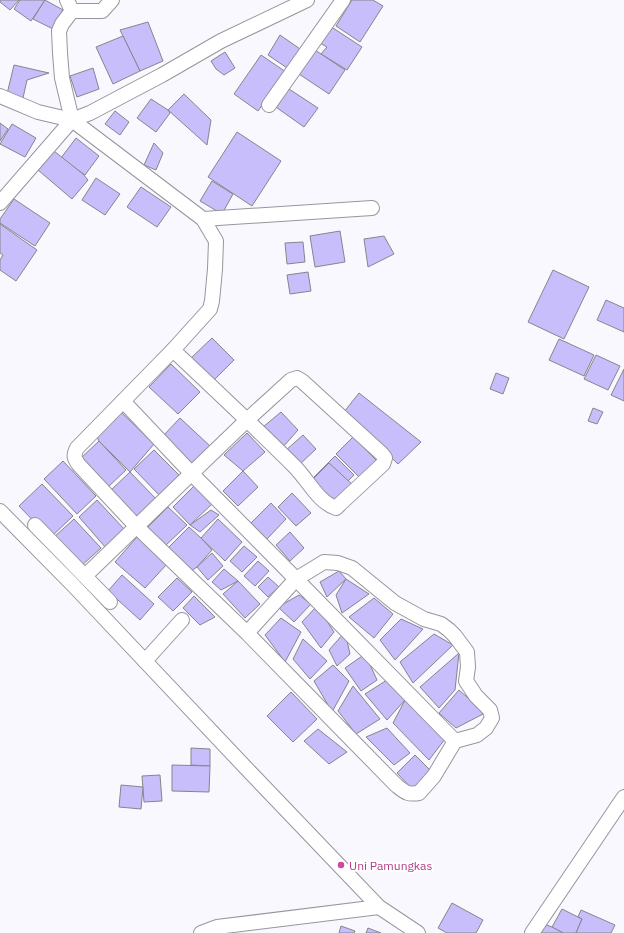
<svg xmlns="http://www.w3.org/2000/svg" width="624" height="933" font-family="'IBM Plex Sans',sans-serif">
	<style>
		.building { fill: #c8befb; stroke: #86858b }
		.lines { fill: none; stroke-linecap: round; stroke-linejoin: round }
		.minor-casing { stroke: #97969c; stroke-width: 16 }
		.minor { stroke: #fff; stroke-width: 14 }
		.hotel-dot { fill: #d1479c; stroke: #fff; stroke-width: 1.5 }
		.labels { text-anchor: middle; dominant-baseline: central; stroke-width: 4; stroke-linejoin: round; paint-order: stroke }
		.hotel-label { font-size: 12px; fill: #b23c85; stroke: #fff; text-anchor: start }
	</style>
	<rect width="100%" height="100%" fill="#f9f8ff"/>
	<g class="building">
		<polygon points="0,0 19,0 10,10 0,2"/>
		<polygon points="20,0 45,0 31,21 14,9"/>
		<polygon points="45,0 63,10 53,29 33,19"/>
		<polygon points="352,0 373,0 383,6 360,42 336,26"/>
		<polygon points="148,22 163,61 140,71 120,30"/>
		<polygon points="330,26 362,47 347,70 321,54 327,47 320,43"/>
		<polygon points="280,35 303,51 290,70 268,55"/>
		<polygon points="123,36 140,71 113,84 96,47"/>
		<polygon points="315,50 345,70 329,94 299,74"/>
		<polygon points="225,52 235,68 224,75 216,69 211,61"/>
		<polygon points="261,55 286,72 258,111 234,94"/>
		<polygon points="14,65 49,73 27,80 23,98 7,94"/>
		<polygon points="93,68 99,89 77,97 70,76"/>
		<polygon points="286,87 318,108 304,127 273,105"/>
		<polygon points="184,94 211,120 207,145 168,110"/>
		<polygon points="151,99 168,110 170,113 156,132 137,118"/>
		<polygon points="115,111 129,122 120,135 105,124"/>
		<polygon points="0,123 8,129 0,141"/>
		<polygon points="12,124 36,138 25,157 0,144"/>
		<polygon points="237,132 281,161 252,206 208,177"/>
		<polygon points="76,138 99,156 85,175 61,158"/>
		<polygon points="154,143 163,153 156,170 144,165"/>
		<polygon points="54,151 83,174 88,180 72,199 38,170"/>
		<polygon points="96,178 120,194 105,215 82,200"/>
		<polygon points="212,181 233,194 222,214 200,201"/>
		<polygon points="141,187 171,207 157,227 127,207"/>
		<polygon points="14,199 50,223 35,246 0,223 0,219"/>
		<polygon points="0,224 37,250 16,281 0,270 0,260 3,255 0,253"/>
		<polygon points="340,231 345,262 315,267 310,236"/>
		<polygon points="384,236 394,254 368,267 364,239"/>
		<polygon points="303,242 305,262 287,264 285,243"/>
		<polygon points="553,270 589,287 564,339 528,322"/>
		<polygon points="308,272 311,291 290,294 287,275"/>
		<polygon points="606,300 624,308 624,332 597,320"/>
		<polygon points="212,338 234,360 213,381 190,359"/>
		<polygon points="559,339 594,355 584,376 549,360"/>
		<polygon points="596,355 620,366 608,390 584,379"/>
		<polygon points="171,364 200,392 178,414 149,387"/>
		<polygon points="624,369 624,401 611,395"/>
		<polygon points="496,373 509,378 503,394 490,389"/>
		<polygon points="359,393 421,442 398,464 344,412"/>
		<polygon points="593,408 603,412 597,424 588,421"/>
		<polygon points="121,412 154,444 130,472 99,441 97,437"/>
		<polygon points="281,412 298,430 283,447 263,427"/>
		<polygon points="180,418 210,446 193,464 163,436"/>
		<polygon points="247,433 265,452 243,471 224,455"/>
		<polygon points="303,435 316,449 298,466 285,451"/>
		<polygon points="353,437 377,461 360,478 336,454"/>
		<polygon points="99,441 126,470 107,488 80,459"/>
		<polygon points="154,450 180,476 160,496 134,469"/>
		<polygon points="335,456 354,475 333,496 314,477"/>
		<polygon points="63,461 96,496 77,514 44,479"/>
		<polygon points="329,463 354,486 336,505 311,481"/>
		<polygon points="243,471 258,487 238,506 223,491"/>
		<polygon points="130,472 157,500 137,519 110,491"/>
		<polygon points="42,484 73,516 50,538 19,506"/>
		<polygon points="194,486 212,504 190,525 173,507"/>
		<polygon points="292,493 311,513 296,526 278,507"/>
		<polygon points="97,500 125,530 106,548 79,517"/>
		<polygon points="271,503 286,519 267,539 251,523"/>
		<polygon points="168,507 187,525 165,546 147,528"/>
		<polygon points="211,510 219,515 200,532 190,525"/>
		<polygon points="74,519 101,548 80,567 53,538"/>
		<polygon points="218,519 242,542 225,561 201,538"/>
		<polygon points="189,527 201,538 212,550 197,567 191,571 168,548"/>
		<polygon points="290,532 304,548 290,561 276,545"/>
		<polygon points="137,537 167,564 145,588 115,562"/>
		<polygon points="244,546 257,557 242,572 230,561"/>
		<polygon points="212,553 223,566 208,580 197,567"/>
		<polygon points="258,561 269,571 255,586 244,576"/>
		<polygon points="224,569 238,581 221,590 212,582"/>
		<polygon points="339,571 346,579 327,597 320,582"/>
		<polygon points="122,575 154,604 140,620 108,591"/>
		<polygon points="268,577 279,587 268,597 258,587"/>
		<polygon points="177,578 192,592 173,611 158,597"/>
		<polygon points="346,579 369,594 342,613 336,595"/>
		<polygon points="238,581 260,604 245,618 223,594"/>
		<polygon points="299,595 311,604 294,622 278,607"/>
		<polygon points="194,596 215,617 200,625 183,608"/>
		<polygon points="374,598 393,614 374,638 349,617"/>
		<polygon points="317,606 334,632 321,648 302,622"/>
		<polygon points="281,618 301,632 285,662 265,635"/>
		<polygon points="401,619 423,629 395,660 380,640"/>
		<polygon points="345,632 350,654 337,666 329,650"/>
		<polygon points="434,634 453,645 413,683 400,662"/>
		<polygon points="303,639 327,661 310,679 293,659"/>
		<polygon points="459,653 455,690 439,708 420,687"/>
		<polygon points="365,654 377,680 361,691 345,668"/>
		<polygon points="333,665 349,681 332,712 314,681"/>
		<polygon points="387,680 405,700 387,720 365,694"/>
		<polygon points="353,686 380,719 356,734 338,711"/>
		<polygon points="459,690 485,713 456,728 439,713"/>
		<polygon points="291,692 317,719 293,742 267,716"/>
		<polygon points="405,700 445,739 429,760 393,723"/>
		<polygon points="387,728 410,753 394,765 366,737"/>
		<polygon points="318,729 347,752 329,764 304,741"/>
		<polygon points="191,748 210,749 210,766 191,765"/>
		<polygon points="415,755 431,771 412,789 397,773"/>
		<polygon points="172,765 210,766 209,792 172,791"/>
		<polygon points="160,775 162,801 144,802 142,776"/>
		<polygon points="121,785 143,787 141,809 119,807"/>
		<polygon points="452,903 483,920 476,933 447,933 438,928"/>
		<polygon points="562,909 582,919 576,933 563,933 552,927"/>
		<polygon points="581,910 615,925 611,933 576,933 582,919 578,917"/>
		<polygon points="544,924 552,927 563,933 540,933"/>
		<polygon points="341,926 355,931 354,933 339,933"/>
		<polygon points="368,928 381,933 366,933"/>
	</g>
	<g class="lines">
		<defs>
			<g id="minor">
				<path d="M67 0 72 11 62 24 59 31 60 53 62 78 72 120 203 219 216 241 215 269 212 301 210 309 173 350 77 448C73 456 74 458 79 465L136 526 247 633 396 785C405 792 407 795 419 793L434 776 455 741 477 735 486 728 492 718 490 710 476 696 466 681 468 667 467 652 455 636 449 630 441 624 424 619 395 603 352 568 338 563 324 562 296 579 247 633"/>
				<polyline points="72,11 102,11 112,0"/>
				<polyline points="0,96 38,112 72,120 90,113 162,75 221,41 307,0"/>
				<polyline points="269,105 343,0"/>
				<polyline points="0,203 72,120"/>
				<polyline points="203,219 372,208"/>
				<polyline points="123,401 191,473 296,579 455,741"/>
				<polyline points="0,511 74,586 246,768 379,907 418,933"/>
				<polyline points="35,525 110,602"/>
				<path d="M85 576 247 420 291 380 297 378 302 381 382 454 385 458 383 464 340 504 336 508C318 502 308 480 295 467 255 427 214 389 173 350"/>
				<polyline points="145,661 182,620"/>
				<polyline points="201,933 217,927 379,907"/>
				<polyline points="532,933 624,797"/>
			</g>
		</defs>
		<use href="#minor" class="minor-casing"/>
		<use href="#minor" class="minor"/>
	</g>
	<circle class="hotel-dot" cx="341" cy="865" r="4"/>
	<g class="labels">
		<g class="hotel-label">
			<text x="349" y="865">Uni Pamungkas</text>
		</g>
	</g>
</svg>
